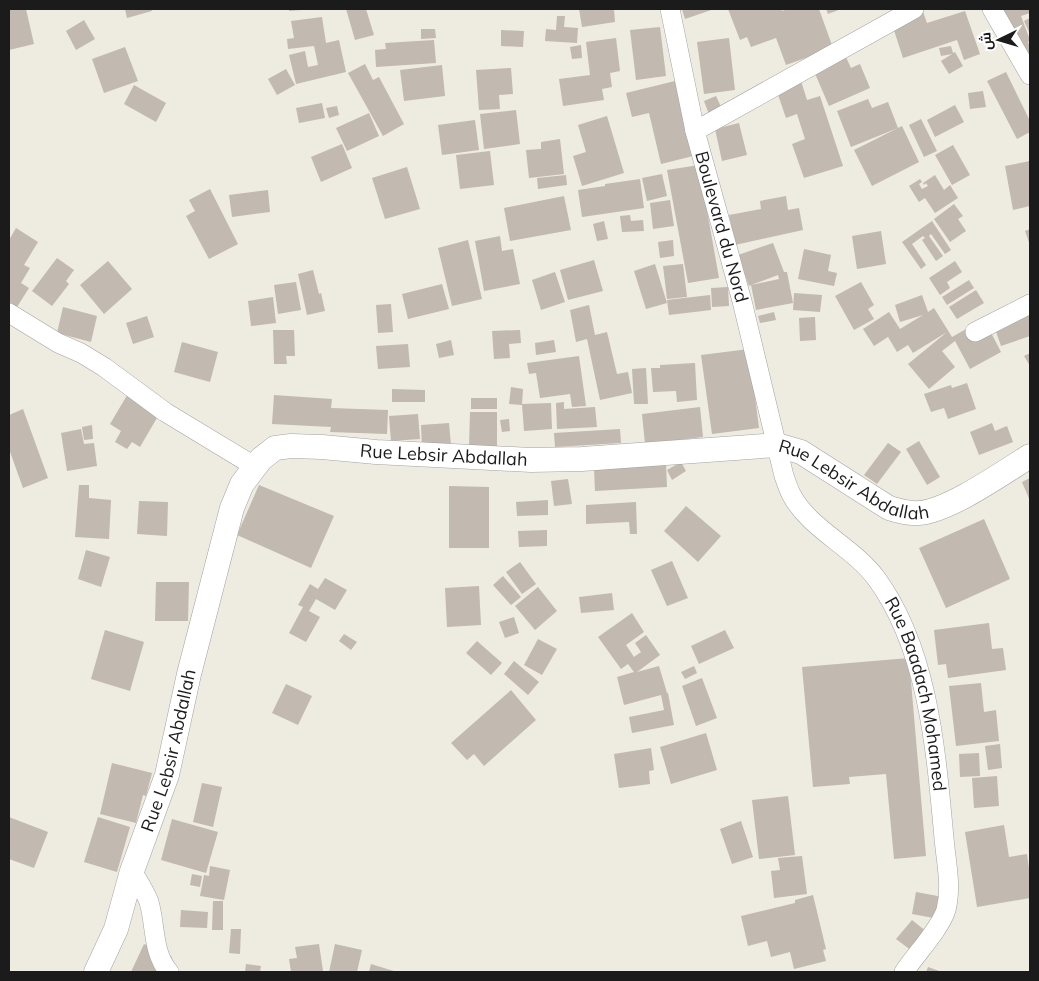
<svg xmlns="http://www.w3.org/2000/svg" width="1039" height="981" font-family="Mulish,Cairo,sans-serif">
<style>
.building{fill:#c2b9b0;fill-rule:evenodd}
.lines{fill:none;stroke-linecap:round;stroke-linejoin:round}
.minor-casing{stroke:#a2a2a2;stroke-width:20}
.tertiary-casing{stroke:#a2a2a2;stroke-width:25}
.minor{stroke:#fff;stroke-width:19}
.tertiary{stroke:#fff;stroke-width:24}
.labels{text-anchor:middle;stroke-width:5;stroke-linejoin:round;paint-order:stroke}
.street-label{font-size:18px;fill:#1b1b1b;stroke:#fff}
</style>
<rect width="100%" height="100%" fill="#eeebe0"/>
<!-- building -->
<path class="building" d="M9,9H26L34,44L9,50Z
M125,9H151L152,11L127,18Z
M289,9H302V10L289,11Z
M346,9H366L374,35L355,40Z
M579,9H614L615,22L582,27Z
M682,9H714L685,19Z
M728,9H782V11L787,9H819L833,48L786,65L776,38L751,47L747,37L740,40Z
M826,9H841L828,14Z
M922,9L927,23L965,11L980,54L964,60L957,40L903,58L889,15Z
M1003,9H1030V13L1021,16L1030,40L1028,42L1030,47V66L1027,68Z
M557,16H565L564,27L578,28L577,43L545,41L546,29L556,30Z
M322,17L326,43L339,40L346,72L296,84L289,55L305,51L308,67L318,65L314,46L288,49L287,39L294,38L291,21Z
M1030,18V34L1024,21Z
M84,20L95,39L76,50L66,31Z
M660,27L666,76L636,80L630,30Z
M421,29H435L436,38L421,39Z
M501,30L524,31L523,47L501,46Z
M616,38L620,71L610,73L612,87L602,89L604,100L563,106L559,79L590,75L586,42Z
M729,38L735,90L704,94L697,42Z
M434,40L436,63L376,67L375,50L386,49L385,43Z
M581,45L582,58L572,59L570,47Z
M951,46L953,53L955,52L963,66L949,74L941,61L952,54L941,56L939,48Z
M125,47L138,81L104,93L92,59Z
M845,55L851,68L860,64L870,88L829,106L813,69Z
M365,64L373,80L379,77L404,124L383,136L348,73Z
M442,65L445,96L404,101L400,70Z
M511,68L513,94L499,95L500,109L479,110L476,70Z
M286,69L295,85L277,95L268,79Z
M1006,72L1030,121V132L1017,139L987,81Z
M675,81L693,156L661,164L649,113L632,117L626,93Z
M801,81L807,100L820,96L843,166L804,178L792,144L805,139L797,114L786,118L776,89Z
M134,85L166,103L156,122L124,104Z
M983,91L986,107L970,109L968,93Z
M716,96L723,111L710,117L704,101Z
M868,99L872,108L888,102L898,128L851,147L837,111Z
M322,103L325,118L299,123L296,108Z
M955,105L964,122L935,137L927,120Z
M337,106L339,115L329,118L326,108Z
M516,110L520,144L484,149L480,114Z
M369,113L379,136L347,151L336,128Z
M607,116L624,173L582,186L573,156L586,152L578,125Z
M921,119L937,151L924,157L909,125Z
M475,120L479,150L442,155L438,125Z
M739,123L747,155L722,161L715,129Z
M902,126L919,162L872,186L854,150Z
M560,139L564,174L529,178L526,150L541,149V142Z
M342,144L352,168L321,182L311,157Z
M953,145L970,175L952,185L935,155Z
M490,151L494,185L460,189L456,155Z
M1030,161V206L1013,210L1005,166Z
M699,165L719,278L688,283L667,170Z
M407,167L420,209L385,219L372,178Z
M662,174L667,196L647,201L642,178Z
M566,175L567,185L538,189L537,178Z
M935,175L944,190L950,185L958,198L935,213L925,198L919,202L909,186L920,179L922,182L919,184L922,189L928,186L926,183L924,185L923,183Z
M640,179L644,208L582,217L578,190L605,186V184Z
M210,189L238,244L209,259L186,216L195,211L189,200Z
M268,190L270,212L232,217L229,195Z
M564,196L571,230L510,241L504,208Z
M786,196L788,210L799,208L803,230L735,245L729,215L761,209L760,201Z
M670,200L674,226L653,229L650,203Z
M954,204L963,216L958,219L966,231L950,242L934,219Z
M630,215L631,221L643,220L644,231L622,232L620,216Z
M604,221L608,239L597,241L593,224Z
M932,221L951,250L945,254L931,234L929,236L943,256L936,261L922,240L925,238L923,236L912,244L926,265L921,269L902,242Z
M16,228L38,242L24,265L30,268L21,283L29,288L17,307L9,302V240Z
M1030,229V245L1025,231Z
M881,231L886,264L857,269L852,236Z
M500,236L502,251L513,249L520,284L484,291L475,241Z
M468,240L482,299L452,306L438,248Z
M673,240L674,256L660,258L658,242Z
M773,243L784,272H787L793,303L756,310L751,285L749,286L738,255ZM778,275L779,279L751,285Z
M804,249L831,255L828,271L837,273L834,286L798,279Z
M57,258L74,270L66,281L69,284L52,306L32,291Z
M594,260L603,291L568,300L560,270Z
M108,261L132,289L104,314L80,285Z
M955,261L962,272L947,282L950,288L940,295L929,278Z
M655,264L667,303L646,309L634,271Z
M683,264L687,297L667,299L663,266Z
M313,270L319,294L321,293L325,311L307,315L298,274Z
M555,272L565,302L541,310L532,280Z
M969,280L974,288L947,305L942,297Z
M296,282L301,310L278,314L274,285Z
M861,282L874,305L868,309L874,319L854,330L835,296Z
M442,284L449,309L408,319L402,294Z
M728,287L729,306L712,307L711,288Z
M976,290L984,303L957,319L949,307Z
M794,293L822,295L820,312L793,310Z
M710,295L711,310L669,315L667,300Z
M922,295L928,312L934,308L952,337L984,319L1001,352L970,369L955,341L942,351L955,367L929,389L908,364L947,332L913,353L908,345L897,352L888,337L874,346L863,329L889,312L900,329L923,315L900,322L895,305Z
M273,297L276,323L251,326L248,301Z
M391,304L393,332L378,333L376,305Z
M1030,304V336L1001,346L991,317Z
M589,305L595,335L607,332L617,374L628,372L632,393L600,400L587,339L576,342L570,310Z
M63,307L97,316L91,342L57,333Z
M774,312L776,320L760,323L758,316Z
M147,316L154,337L133,344L126,323Z
M815,317L816,340L800,341L799,318Z
M273,330H294L295,356H286L287,364H274Z
M520,330L521,343L509,344L510,358L494,359L492,331Z
M451,340L454,355L439,358L436,344Z
M554,340L556,352L536,355L535,343Z
M182,342L218,352L210,382L174,372Z
M408,344L410,367L378,369L376,346Z
M749,349L759,428L712,434L701,355Z
M1030,353V366L1024,356Z
M579,356L586,406L572,407L570,394L540,398L536,373L529,374L527,363Z
M695,363L697,400L677,402L676,391L653,392L651,368H660V365Z
M646,368L648,404H634L632,369Z
M967,383L976,409L948,419L944,408L931,412L924,394L951,385L952,388Z
M511,387L523,389L522,405L509,404Z
M392,389L425,390V402H392Z
M129,392L161,411L140,447L132,442L127,449L115,442L121,431L110,424Z
M274,395L332,399L331,408L388,410L387,434L330,432L331,427L272,424Z
M471,398H497V409H471Z
M564,402V409L595,407L597,427L557,429L556,403Z
M551,403L552,429L524,431L522,404Z
M700,407L703,437L645,444L642,414Z
M23,409L48,478L23,488L9,449V415Z
M470,412H497V448L469,447Z
M418,414L420,439L391,441L389,416Z
M509,419L510,431L502,432L500,420Z
M449,423L451,445L422,447L421,425Z
M992,423L995,431L1007,426L1013,442L979,455L970,432Z
M92,425L93,439L84,440L82,427Z
M81,429L84,444L94,443L97,466L67,471L61,433Z
M620,429L621,443L555,447L554,433Z
M919,441L940,477L927,485L906,449Z
M888,443L901,452L877,484L864,475Z
M681,462L686,471L672,480L667,470Z
M666,464L667,487L595,491L594,468Z
M1030,478V501L1022,482Z
M568,479L572,504L554,506L551,481Z
M79,485H89V498L111,500L109,539L75,537Z
M259,485L334,516L311,568L237,535Z
M449,486L489,487V548H449Z
M548,500V515L517,516L516,502Z
M139,501L168,502L167,536L137,534Z
M636,502L637,534H630L629,522L586,524V505Z
M686,506L721,536L698,562L664,531Z
M984,519L1010,579L946,608L919,548Z
M547,530V546L519,547L518,531Z
M86,550L110,557L101,587L78,579Z
M672,561L688,598L667,606L651,570Z
M520,562L536,584L522,594L506,572Z
M503,576L521,597L511,605L493,585Z
M325,578L347,590L335,610L316,599L309,611L320,617L306,642L289,633L303,607L298,605L310,584L318,589Z
M156,582H189L188,621H155Z
M479,586L481,625L447,627L445,588Z
M538,587L557,611L535,630L515,606Z
M612,593L614,610L581,613L579,597Z
M632,613L644,632L626,645L634,657L641,652L635,643L646,635L660,655L637,672L659,666L667,693H668L674,725L632,733L629,717L664,710L661,695L624,705L617,677L634,672L628,664L621,669L598,637Z
M514,617L519,633L505,638L499,622Z
M989,623L992,649L1003,648L1006,670L948,678L946,664L938,665L934,630Z
M105,630L144,642L130,691L91,679Z
M725,630L734,648L699,664L691,646Z
M344,634L357,642L351,650L339,641Z
M538,639L557,649L542,675L524,665Z
M477,641L502,663L491,675L466,653Z
M909,658L926,856L894,859L886,774L849,777L850,784L813,787L802,667Z
M514,661L539,682L528,695L504,674Z
M694,666L697,673L685,679L681,672Z
M702,678L717,718L696,726L682,686Z
M981,683L984,712L996,710L999,741L956,746L949,686Z
M286,684L312,696L298,725L272,713Z
M511,690L536,720L484,766L474,754L467,760L451,743Z
M706,733L717,770L671,784L660,747Z
M1000,744L1002,768L988,770L985,746Z
M651,748L654,770L649,771L650,784L619,788L614,754Z
M979,753L980,776L960,777L959,754Z
M112,763L152,773L146,796L143,795L136,823L100,814Z
M997,776L999,806L974,808L972,778Z
M202,783L222,787L213,827L193,822Z
M788,796L795,855L759,859L752,800Z
M9,817L48,832L34,868L9,859Z
M98,817L130,827L117,872L84,862Z
M172,819L218,832L206,873L161,860Z
M741,821L753,857L732,864L720,829Z
M1004,825L1009,857L1027,854L1030,876V898L977,907L965,832Z
M802,856L807,894L774,898L771,871L780,870L778,858Z
M210,866L230,870L224,900L200,896L204,875L209,876Z
M192,874L202,876L200,887L190,885Z
M916,892L943,897L939,919L912,914Z
M813,895L826,949L823,950L826,961L794,969L790,952L771,957L767,941L748,946L741,916L795,903V900Z
M213,901H223V930H212Z
M181,910L208,912L207,928L180,927Z
M912,920L927,932L912,951L896,939Z
M231,929H241L240,954L229,953Z
M144,944L172,957L165,972H131Z
M319,944L323,971L291,972L289,959L297,958L295,947Z
M335,944L362,950L357,972H329Z
M246,964L261,966L260,972H245Z
M371,964L397,972H369Z
M928,967L942,972H926Z"/>
<g class="lines">
<defs>
<g id="minor">
<path id="s1" d="M670,9L695,131L742,301L784,476C786,481 788,488 791,494C809,529 852,546 876,578C929,650 936,753 944,838C946,862 952,886 946,910C940,929 916,954 904,972"/>
<path d="M992,9L1030,75"/>
<path d="M695,131L914,9"/>
<path d="M9,313L58,343L81,353L104,367L165,412L254,466"/>
<path d="M975,332L1030,304"/>
<path d="M132,871C138,881 145,891 149,902C156,926 152,952 169,972"/>
</g>
<g id="tertiary">
<path id="s2" d="M96,972L116,929L132,871L167,775L189,674L232,508L242,484L261,459L275,448L291,446L322,447L376,452L531,460L582,459L777,445L801,452L889,508C899,511 909,514 919,513C949,511 1004,472 1030,456"/>
</g>
</defs>
<!-- minor casing -->
<use href="#minor" class="minor-casing"/>
<!-- tertiary casing -->
<use href="#tertiary" class="tertiary-casing"/>
<!-- minor -->
<use href="#minor" class="minor"/>
<!-- tertiary -->
<use href="#tertiary" class="tertiary"/>
</g>
<g class="labels">
<!-- street labels -->
<g class="street-label">
<text dy="6" stroke="none"><textPath href="#s1" startOffset="224">Boulevard du Nord</textPath></text>
<text dy="6" stroke="none"><textPath href="#s2" startOffset="729">Rue Lebsir Abdallah</textPath></text>
<text dy="6" stroke="none"><textPath href="#s2" startOffset="1149">Rue Lebsir Abdallah</textPath></text>
<text dy="6" stroke="none"><textPath href="#s1" startOffset="745">Rue Baadach Mohamed</textPath></text>
<text dy="6" stroke="none"><textPath href="#s2" startOffset="234">Rue Lebsir Abdallah</textPath></text>
</g>
</g>
<!-- border -->
<rect width="1039" height="981" fill="none" stroke="#1b1b1b" stroke-width="20"/>
<!-- north arrow -->
<g transform="translate(999 40) rotate(265)" stroke="#ffffff" stroke-width="4" paint-order="stroke">
<path d="M0-4L9 19L0 12L-9 19Z" fill="#1b1b1b"/>
<text y="-8" font-size="14" font-weight="bold" text-anchor="middle" fill="#1b1b1b">ش</text>
</g>
</svg>
